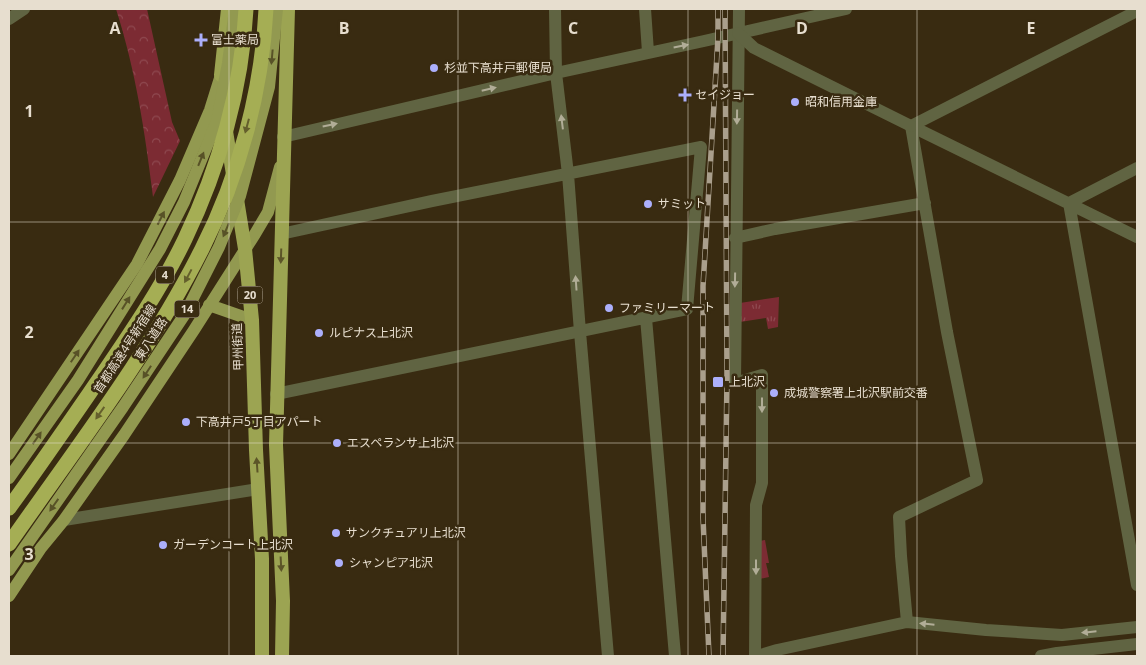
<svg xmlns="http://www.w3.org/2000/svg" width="1146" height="665" font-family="'Open Sans','Noto Sans JP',sans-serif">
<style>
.grass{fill:url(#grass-tufts)}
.forest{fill:url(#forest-crowns)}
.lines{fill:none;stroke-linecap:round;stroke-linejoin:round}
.minor{stroke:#606442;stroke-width:12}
.tertiary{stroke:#606442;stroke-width:12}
.primary{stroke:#929950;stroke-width:12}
.trunk{stroke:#9ca452;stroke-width:14}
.rail-casing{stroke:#aa9f8c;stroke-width:5.5}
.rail{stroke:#392b11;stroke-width:4;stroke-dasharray:11;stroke-linecap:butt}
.primary-bridge{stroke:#929950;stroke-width:12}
.motorway-bridge{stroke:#a5ae54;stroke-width:15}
.oneway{fill:#b1ad97}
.oneway2{fill:#585227}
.oneway3{fill:#645f2c}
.oneway4{fill:#5c5528}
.grid{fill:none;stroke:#e7decf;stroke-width:1;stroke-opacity:0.55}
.poi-dot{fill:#acaffb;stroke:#392b11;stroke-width:2}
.labels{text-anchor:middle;stroke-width:5;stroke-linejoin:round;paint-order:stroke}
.shield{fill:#392b11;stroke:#b3a896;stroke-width:1}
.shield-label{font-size:11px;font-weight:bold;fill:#e7decf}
.poi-label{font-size:12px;fill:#e7decf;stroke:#392b11;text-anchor:start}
.street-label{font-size:12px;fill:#e7decf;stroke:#392b11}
.grid-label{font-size:16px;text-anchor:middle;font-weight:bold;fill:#e7decf;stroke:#392b11;stroke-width:5;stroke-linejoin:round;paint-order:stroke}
</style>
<defs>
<pattern id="grass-tufts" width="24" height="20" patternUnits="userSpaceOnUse" patternTransform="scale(1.25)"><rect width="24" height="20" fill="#7c2b33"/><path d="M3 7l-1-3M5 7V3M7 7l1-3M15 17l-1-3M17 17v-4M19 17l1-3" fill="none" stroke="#8f4950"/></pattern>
<pattern id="forest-crowns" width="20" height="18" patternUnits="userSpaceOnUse" patternTransform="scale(1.25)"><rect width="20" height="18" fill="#7c2b33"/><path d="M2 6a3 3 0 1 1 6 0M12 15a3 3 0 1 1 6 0" fill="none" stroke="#8f4950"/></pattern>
</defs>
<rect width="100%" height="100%" fill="#392b11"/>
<!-- grass -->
<path class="grass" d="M779,297L778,327L768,329L766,318L740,322V303Z
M765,540L769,563H766L769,577L759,579V541Z"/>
<!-- forest -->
<path class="forest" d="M116,9H147L172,122L180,141L153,197C145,132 136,72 116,9Z"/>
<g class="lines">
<!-- minor -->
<path class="minor" d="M555,9L556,73L568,174L580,332L608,656
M645,9L648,52
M739,9L735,383L762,375V483L756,505L755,656
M9,19L24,9
M911,126L1137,11
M911,126L1137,237
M283,137L556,73L704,41L846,9
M1137,168L1069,203L1137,585
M735,238L775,229L925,203
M646,318L675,656
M276,394L687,309L701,147L432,201L281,234
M64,520L258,489
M907,622L901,556L899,517L977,480L947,332L911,126
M757,656L777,650L907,622L986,630L1062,635L1137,627"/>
<!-- tertiary -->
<path class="tertiary" d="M738,33L754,48L911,126
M1041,656L1057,653L1137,644"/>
<!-- primary -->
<path class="primary" d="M209,305L252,320
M9,454L137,264L180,180L210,110L220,78
M9,596L41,548L64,520L124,435L194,330L255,234L268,212L280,167"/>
<!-- trunk -->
<path class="trunk" d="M221,75L228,9
M226,131L245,249L252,320L256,450L262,559V656
M282,656L283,601L276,445L288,9"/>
<defs>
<path id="rail" d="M709,656L703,518V286L718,38V9
M723,656L727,378L725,9"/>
</defs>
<!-- rail casing -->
<use href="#rail" class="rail-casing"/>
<!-- rail -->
<use href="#rail" class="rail"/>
<!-- primary-bridge -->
<path class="primary-bridge" d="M9,478L78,380L160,249L184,202L217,121L228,63L235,9
M9,570L123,407L185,314L219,247L240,196L269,87L277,9"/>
<!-- motorway-bridge -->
<path class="motorway-bridge" d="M9,508C41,464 71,420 102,375C132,331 162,287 185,239C219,168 242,88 246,9
M9,544C76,448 149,354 202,249C239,176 262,91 266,9"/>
</g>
<!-- one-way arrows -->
<defs><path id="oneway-solid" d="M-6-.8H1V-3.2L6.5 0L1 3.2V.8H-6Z" transform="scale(1.25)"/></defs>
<g class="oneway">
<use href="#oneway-solid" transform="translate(681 46) rotate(-11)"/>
<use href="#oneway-solid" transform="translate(489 89) rotate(-13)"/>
<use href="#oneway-solid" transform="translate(737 117) rotate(91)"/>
<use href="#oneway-solid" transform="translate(562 122) rotate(-97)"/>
<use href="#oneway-solid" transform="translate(330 125) rotate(-12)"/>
<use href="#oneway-solid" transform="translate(735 280) rotate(91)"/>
<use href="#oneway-solid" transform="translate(576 283) rotate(-94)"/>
<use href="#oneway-solid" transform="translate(762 405) rotate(90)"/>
<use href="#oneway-solid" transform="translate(756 567) rotate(90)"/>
<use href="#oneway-solid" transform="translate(927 624) rotate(-174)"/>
<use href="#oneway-solid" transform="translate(1089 632) rotate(174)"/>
</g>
<g class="oneway2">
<use href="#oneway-solid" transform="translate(272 57) rotate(95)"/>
<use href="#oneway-solid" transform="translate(201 159) rotate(-68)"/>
<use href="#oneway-solid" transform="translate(161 218) rotate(-63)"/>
<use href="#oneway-solid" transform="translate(226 230) rotate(113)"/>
<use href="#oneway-solid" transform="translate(126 303) rotate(-58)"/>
<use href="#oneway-solid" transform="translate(75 356) rotate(-56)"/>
<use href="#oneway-solid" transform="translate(147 372) rotate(123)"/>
<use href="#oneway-solid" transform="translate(37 438) rotate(-55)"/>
<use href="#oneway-solid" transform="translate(54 505) rotate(125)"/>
</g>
<g class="oneway3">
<use href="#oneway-solid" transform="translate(247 126) rotate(105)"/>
<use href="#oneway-solid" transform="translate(188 276) rotate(118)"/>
<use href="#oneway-solid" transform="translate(100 413) rotate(125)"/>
</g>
<g class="oneway4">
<use href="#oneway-solid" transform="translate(281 256) rotate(92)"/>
<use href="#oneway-solid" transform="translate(257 465) rotate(-94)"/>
<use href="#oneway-solid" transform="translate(281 564) rotate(87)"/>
</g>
<!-- grid -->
<path class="grid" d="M229,9V656M458,9V656M688,9V656M917,9V656M9,222H1137M9,443H1137"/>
<!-- markers -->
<g class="poi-dot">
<path d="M198.5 32.5h5v5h5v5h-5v5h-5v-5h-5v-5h5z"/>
<circle cx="434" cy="68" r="5"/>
<path d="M682.5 87.5h5v5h5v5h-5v5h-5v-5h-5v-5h5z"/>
<circle cx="795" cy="102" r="5"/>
<circle cx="648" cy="204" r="5"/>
<circle cx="609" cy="308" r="5"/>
<circle cx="319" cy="333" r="5"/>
<rect x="712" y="376" width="12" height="12" rx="2.5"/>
<circle cx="774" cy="393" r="5"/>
<circle cx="186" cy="422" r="5"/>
<circle cx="337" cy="443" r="5"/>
<circle cx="336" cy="533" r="5"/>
<circle cx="163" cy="545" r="5"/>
<circle cx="339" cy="563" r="5"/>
</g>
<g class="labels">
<!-- shield labels -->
<g class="shield">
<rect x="156" y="266.5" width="18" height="17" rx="4"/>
<rect x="237.5" y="286.5" width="25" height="17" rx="4"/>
<rect x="174.5" y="300.5" width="25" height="17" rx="4"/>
</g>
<g class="shield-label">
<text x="165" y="279">4</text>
<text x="250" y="299">20</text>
<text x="187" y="313">14</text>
</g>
<!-- poi labels -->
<g class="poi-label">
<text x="211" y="44">富士薬局</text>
<text x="444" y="72">杉並下高井戸郵便局</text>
<text x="695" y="99">セイジョー</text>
<text x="805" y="106">昭和信用金庫</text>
<text x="658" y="208">サミット</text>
<text x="619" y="312">ファミリーマート</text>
<text x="329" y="337">ルピナス上北沢</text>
<text x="729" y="386">上北沢</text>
<text x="784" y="397">成城警察署上北沢駅前交番</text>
<text x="196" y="426">下高井戸5丁目アパート</text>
<text x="347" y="447">エスペランサ上北沢</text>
<text x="346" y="537">サンクチュアリ上北沢</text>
<text x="173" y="549">ガーデンコート上北沢</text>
<text x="349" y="567">シャンピア北沢</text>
</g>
<!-- street labels -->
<g class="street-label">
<text transform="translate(151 339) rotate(-57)" y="4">東八道路</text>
<text transform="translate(238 347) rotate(-92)" y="4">甲州街道</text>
<text transform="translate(125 349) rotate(-57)" y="4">首都高速4号新宿線</text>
</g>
</g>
<g class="grid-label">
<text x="115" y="34">A</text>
<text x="344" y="34">B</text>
<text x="573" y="34">C</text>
<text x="802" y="34">D</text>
<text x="1031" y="34">E</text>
<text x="29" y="117">1</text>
<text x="29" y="338">2</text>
<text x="29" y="560">3</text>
</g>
<!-- border -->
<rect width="1146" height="665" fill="none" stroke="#e7decf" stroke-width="20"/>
</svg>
